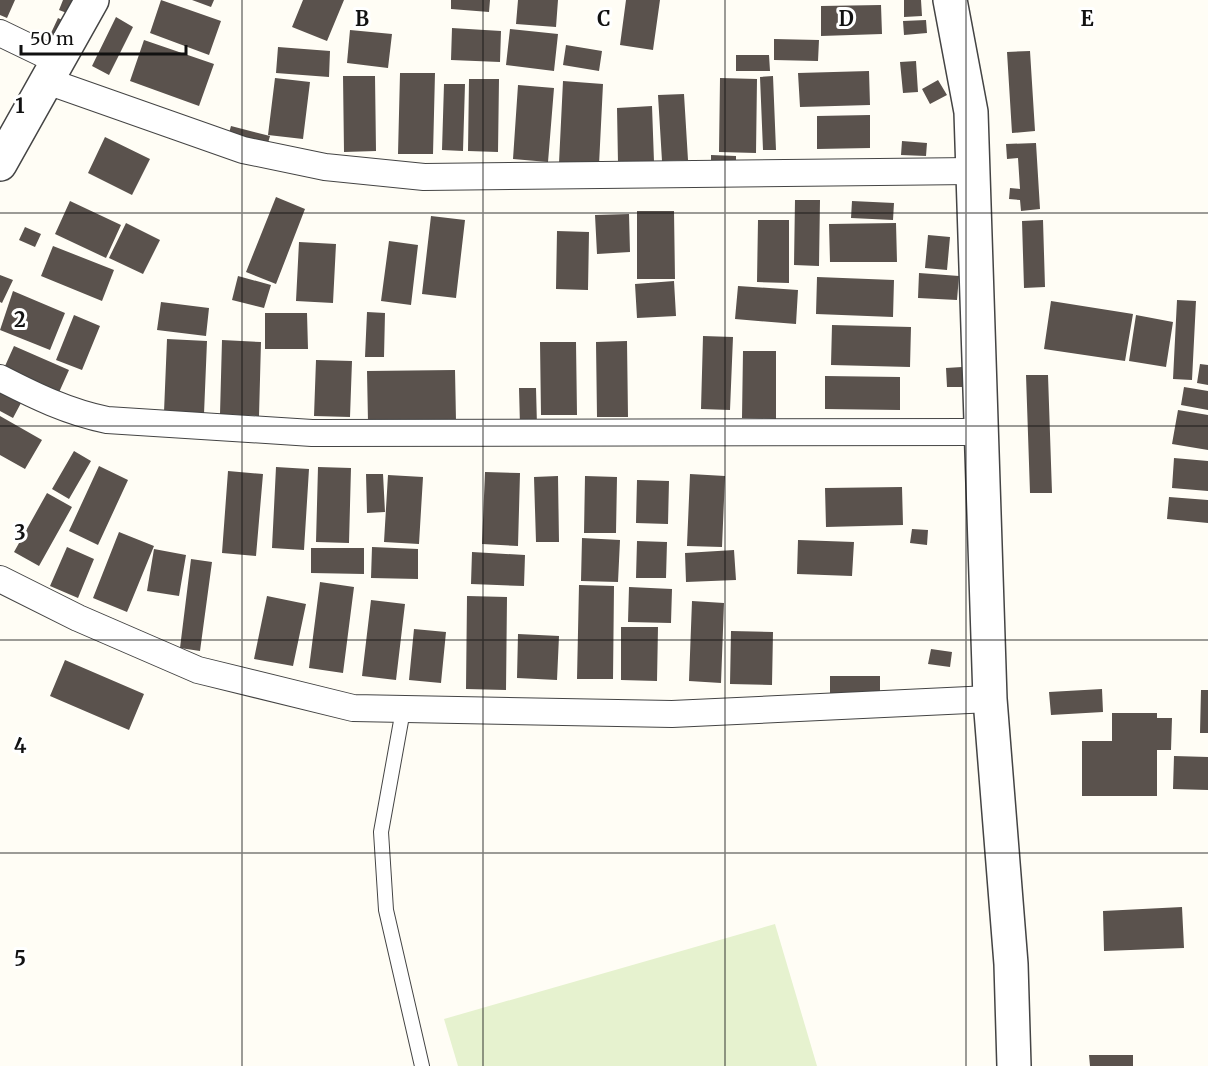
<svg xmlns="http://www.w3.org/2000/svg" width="1208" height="1066" font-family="Merriweather,serif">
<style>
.pitch{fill:#e6f2cf}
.building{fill:#5a524d}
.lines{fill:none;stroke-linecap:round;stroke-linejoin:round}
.service-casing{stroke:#444;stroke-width:16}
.minor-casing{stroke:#444;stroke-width:28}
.tertiary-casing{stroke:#444;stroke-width:36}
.service{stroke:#fff;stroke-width:14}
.minor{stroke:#fff;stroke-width:26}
.tertiary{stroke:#fff;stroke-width:33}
.grid{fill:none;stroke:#111;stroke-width:1.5;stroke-opacity:0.55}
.grid-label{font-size:20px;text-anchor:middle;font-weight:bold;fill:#111;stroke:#fff;stroke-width:6;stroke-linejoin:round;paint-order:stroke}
</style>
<rect width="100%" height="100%" fill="#fffdf5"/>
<!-- pitch -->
<path class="pitch" d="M775,924L817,1066H458L444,1019Z"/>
<!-- building -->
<path class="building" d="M0,0H15L7,18L0,15Z
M63,0H78L72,15L59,10Z
M161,0L221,21L209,55L150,33Z
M192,0H214L211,7Z
M303,0H344L327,41L292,27Z
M451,0H490L489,12L451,9Z
M518,0H558L556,27L516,24Z
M626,0H660L653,50L620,45Z
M904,0H921L922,16L904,17Z
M881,5L882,34L821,36V6Z
M116,17L133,27L109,75L92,66Z
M58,18L74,26L45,46Z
M926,20L927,33L904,35L903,21Z
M452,28L501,31L500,62L451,60Z
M510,29L558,34L554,71L506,65Z
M350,30L392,34L388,68L347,63Z
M774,39L819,40L818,61L774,60Z
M144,40L214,64L199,106L130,81Z
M566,45L602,51L599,71L563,65Z
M278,47L330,51L329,77L276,73Z
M1030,51L1035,131L1012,133L1007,52Z
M736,55H769L770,71H736Z
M916,61L918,92L903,93L900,62Z
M869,71L870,105L800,107L798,73Z
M400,73H435L433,154H398Z
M343,76H375L376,151L344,152Z
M773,76L776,150H763L760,77Z
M275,78L310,82L303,139L268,135Z
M720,78L757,79L756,153L719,152Z
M469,79H499L498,152L468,151Z
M938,80L947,95L930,104L922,89Z
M563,81L603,84L599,165L559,163Z
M444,84H465L463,151L442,150Z
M518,85L554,88L548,162L513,159Z
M684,94L688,160L662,161L658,95Z
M652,106L654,162L618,163L617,108Z
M870,115V148L817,149V116Z
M231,126L270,136L266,150L227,140Z
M105,137L150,159L132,195L88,173Z
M902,141L927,143L926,156L901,155Z
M1036,143L1040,209L1021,211L1020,200L1009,199L1010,188L1020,189L1018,158L1007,159L1006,144Z
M711,155L736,156V172H711Z
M276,197L305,209L276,284L246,272Z
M795,200H820L819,266L794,265Z
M70,201L121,225L106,258L55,234Z
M852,201L894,203L893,220L851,218Z
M637,211H674L675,279H637Z
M629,214L630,252L597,254L595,215Z
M431,216L465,220L456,298L422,294Z
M758,220H789V283L757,282Z
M1043,220L1045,287L1024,288L1022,221Z
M126,223L160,240L143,274L109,258Z
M896,223L897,262H830L829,224Z
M25,227L41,234L35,247L19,240Z
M557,231L589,232L588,290L556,289Z
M928,235L950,237L947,270L925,268Z
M389,241L418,245L411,305L381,301Z
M299,242L336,244L333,303L296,301Z
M53,246L114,270L102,301L41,276Z
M919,273L959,276L957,300L918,298Z
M0,275L13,280L2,303L0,302Z
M238,276L271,285L264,308L232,300Z
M817,277L894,280L893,317L816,314Z
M674,281L676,316L637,318L635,284Z
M738,286L798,290L796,324L735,319Z
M13,291L65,313L50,350L0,330Z
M1177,300L1196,301L1192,380L1173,379Z
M1051,301L1133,314L1125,361L1044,349Z
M161,302L209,308L206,336L157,330Z
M367,312L385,313L384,357H365Z
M265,313H307L308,349H265Z
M74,315L100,326L82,370L56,360Z
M1136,315L1173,322L1166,367L1129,361Z
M832,325L911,327L910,367L831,365Z
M703,336L733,337L730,410L701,409Z
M167,339L207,341L204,414L164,412Z
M222,340L261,342L259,416L220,414Z
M627,341L628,417H597L596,342Z
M540,342H576L577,415H541Z
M14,346L69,370L56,399L1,375Z
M743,351H776V419L742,418Z
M316,360L352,361L350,417L314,416Z
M1200,364L1208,365V385L1197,383Z
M962,367V387H947L946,368Z
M455,370L456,421L368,422L367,371Z
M1026,375H1048L1052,493H1030Z
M825,376L900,377V410L825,409Z
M1184,387L1208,391V410L1181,405Z
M519,388H536L537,426H520Z
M0,391L21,403L13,418L0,411Z
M1178,410L1208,415V450L1172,444Z
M0,416L42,440L25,469L0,455Z
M74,451L91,461L69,499L52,489Z
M1174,458L1208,461V491L1172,488Z
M99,466L128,480L98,545L69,531Z
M276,467L309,469L304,550L272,548Z
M318,467L351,468L349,543L316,542Z
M228,471L263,474L256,556L222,553Z
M485,472L520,473L518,546L482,544Z
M366,474H383L385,512L367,513Z
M690,474L725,476L722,547L687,546Z
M388,475L423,477L419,544L384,542Z
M558,476L559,542H536L534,477Z
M585,476L617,477L616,533H584Z
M637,480L669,481L668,524L636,523Z
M902,487L903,525L826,527L825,488Z
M47,493L72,507L39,566L14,552Z
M1169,497L1208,500V523L1167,519Z
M912,529L928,530L927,545L910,543Z
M119,532L154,546L127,612L93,598Z
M582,538L620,540L618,582L581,581Z
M798,540L854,542L852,576L797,574Z
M637,541L667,542L666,578H636Z
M67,547L94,559L78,598L50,586Z
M372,547L418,549V579L371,578Z
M311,548H364V574L311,573Z
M154,549L186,555L179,596L147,591Z
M734,550L736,580L686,582L685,553Z
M472,552L525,555L524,586L471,584Z
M191,559L212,562L200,651L180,648Z
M320,582L354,587L343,673L309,668Z
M579,585L614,586L613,679H577Z
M629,587L672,589L671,623L628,622Z
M267,596L306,604L293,666L254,659Z
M467,596L507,597L506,690L466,689Z
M371,600L405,604L396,680L362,676Z
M692,601L724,603L721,683L689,681Z
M621,627H658L657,681L621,680Z
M414,629L446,632L441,683L409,680Z
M731,631L773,632L772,685L730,684Z
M518,634L559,636L557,680L517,678Z
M931,649L952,652L950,667L928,664Z
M65,660L144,694L129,730L50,696Z
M830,676H880V697L830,696Z
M1102,689L1103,712L1051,715L1049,692Z
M1201,690H1208V733H1200Z
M1112,713H1157V718H1172L1171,750H1157V796H1082V741H1112Z
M1174,756L1208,757V790L1173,789Z
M1182,907L1184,948L1104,951L1103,911Z
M1089,1055H1133V1066H1090Z"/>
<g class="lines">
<defs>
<path id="service" d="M403,710L381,832L386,910L422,1066"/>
<path id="minor" d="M0,33L58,61
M47,81L243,150L325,167L424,177L972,171
M0,378C35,396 68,412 107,420L312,433L980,432
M0,579L78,618L198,670L353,708L672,714L990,699"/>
<path id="tertiary" d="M950,0L971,112L990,699L1011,964L1014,1066
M0,164L92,0"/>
</defs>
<!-- service casing -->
<use href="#service" class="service-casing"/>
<!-- minor casing -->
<use href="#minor" class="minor-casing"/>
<!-- tertiary casing -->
<use href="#tertiary" class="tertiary-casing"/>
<!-- service -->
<use href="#service" class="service"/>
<!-- minor -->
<use href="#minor" class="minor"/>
<!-- tertiary -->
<use href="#tertiary" class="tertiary"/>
</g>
<!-- grid -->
<path class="grid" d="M242,0V1066M483,0V1066M725,0V1066M966,0V1066M0,213H1208M0,426H1208M0,640H1208M0,853H1208"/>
<g class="grid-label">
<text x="362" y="26">B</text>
<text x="604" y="26">C</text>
<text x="846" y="26">D</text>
<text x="1087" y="26">E</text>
<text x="20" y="113">1</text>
<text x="20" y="327">2</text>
<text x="20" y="540">3</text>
<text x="20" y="753">4</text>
<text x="20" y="966">5</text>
</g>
<!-- scale -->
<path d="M21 45v9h165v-9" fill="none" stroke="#111111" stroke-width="3"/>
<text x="30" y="45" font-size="18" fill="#111111" stroke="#ffffff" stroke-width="4.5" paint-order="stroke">50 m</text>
</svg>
